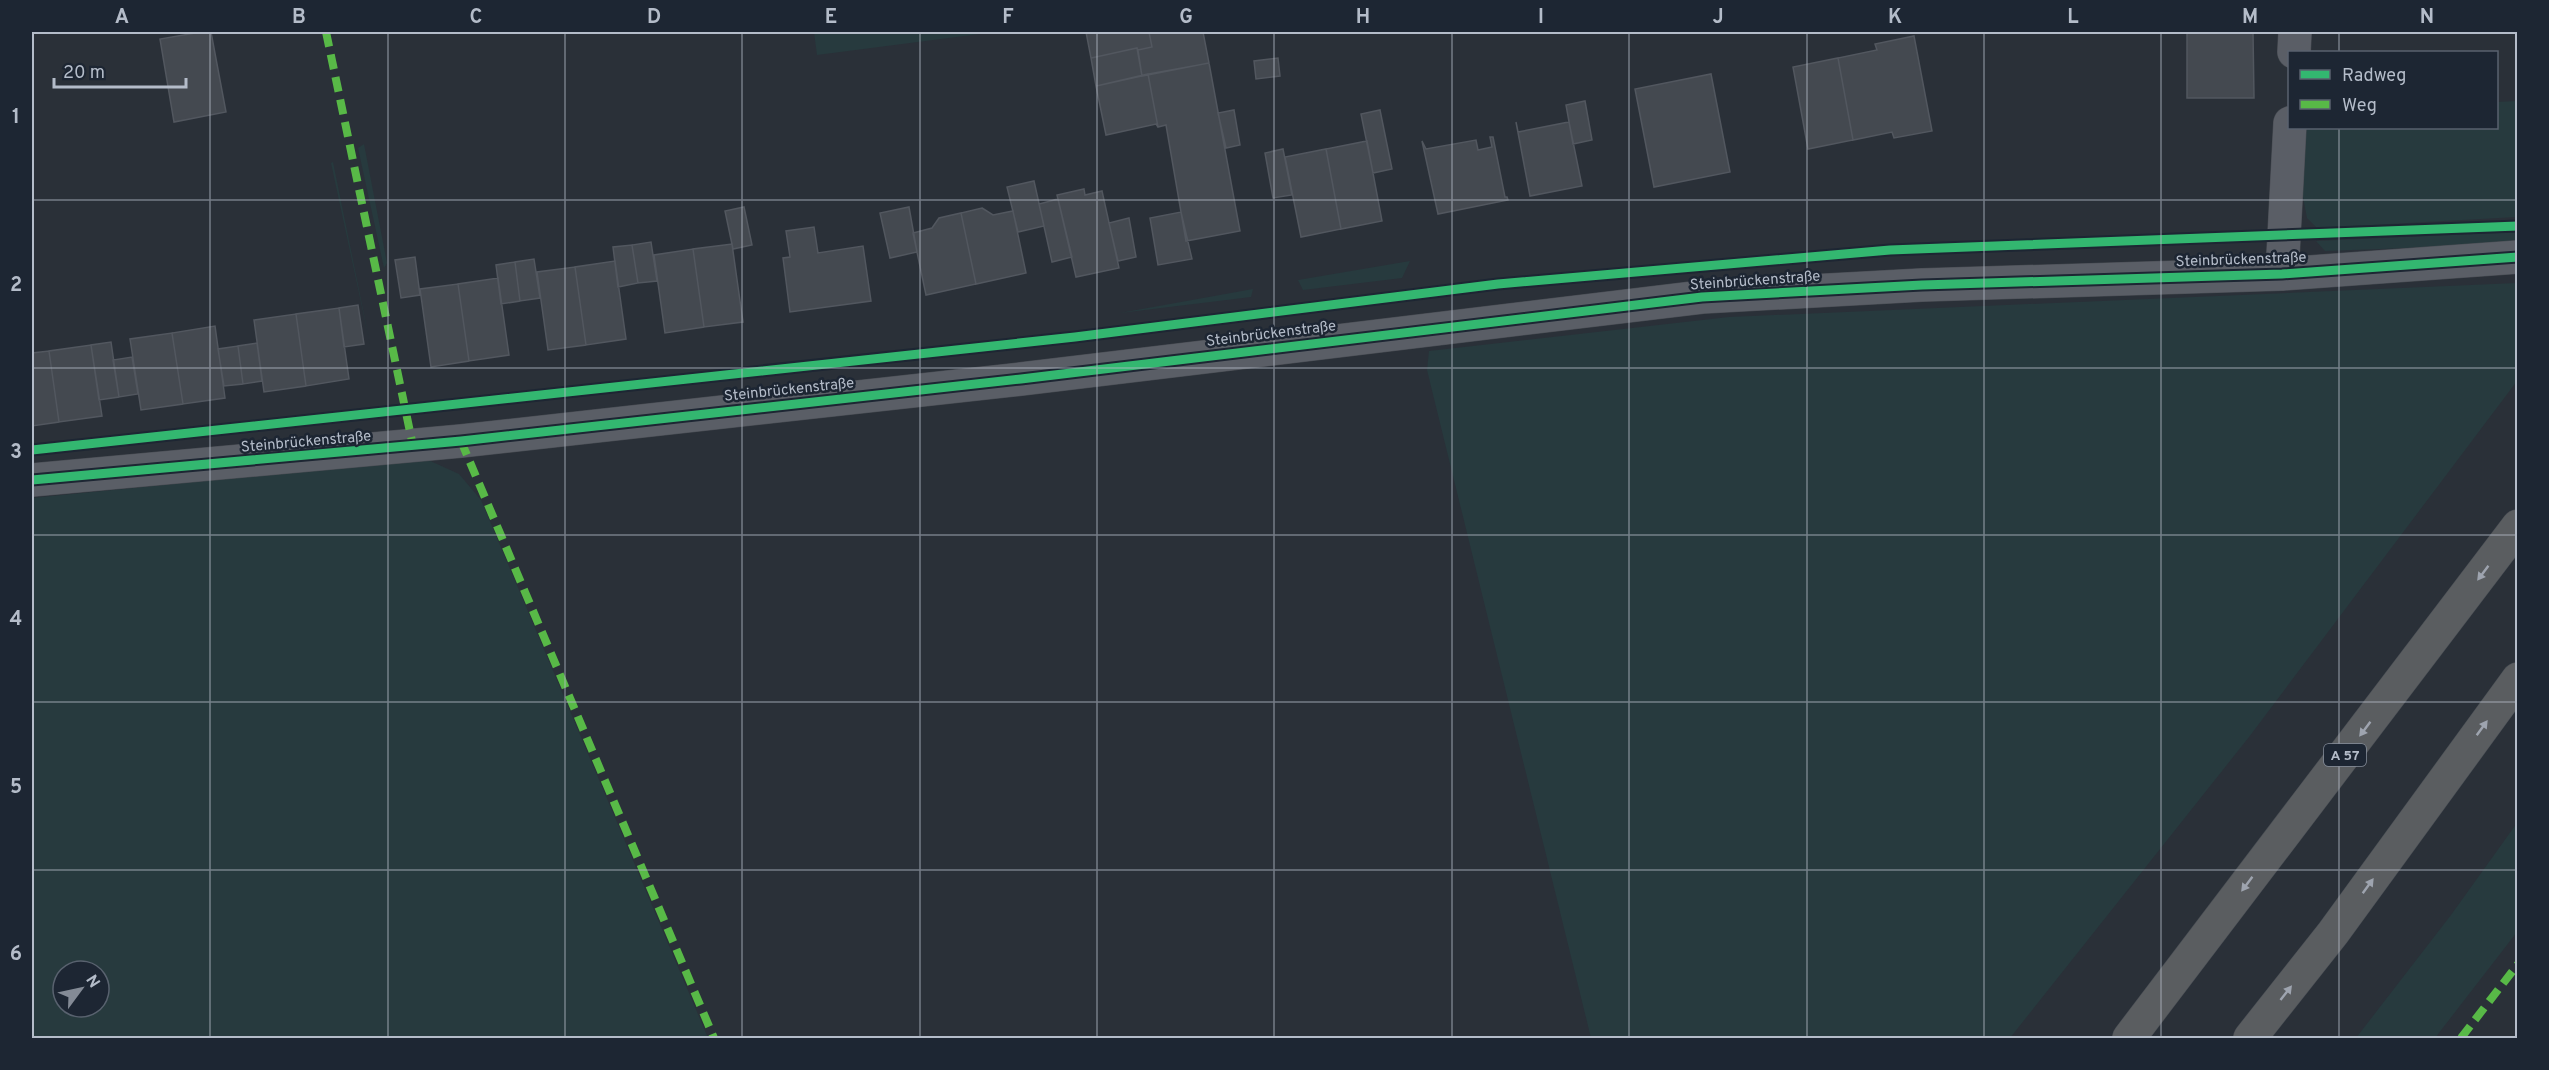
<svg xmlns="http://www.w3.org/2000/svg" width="2549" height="1070" font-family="Overpass,sans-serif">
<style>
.green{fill:#273a3e;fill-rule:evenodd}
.building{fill:#444950;stroke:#52575f;stroke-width:1.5}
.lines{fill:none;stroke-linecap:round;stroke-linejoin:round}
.minor-casing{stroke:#484c53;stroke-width:34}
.motorway-casing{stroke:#474c53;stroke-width:34}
.minor{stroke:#5a5e66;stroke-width:33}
.motorway{stroke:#5a5d60;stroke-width:33}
.quiet{stroke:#58b947;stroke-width:8;stroke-dasharray:15 8;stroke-linecap:butt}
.cycleway-casing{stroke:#1d2633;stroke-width:13}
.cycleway{stroke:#33b770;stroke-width:9}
.oneway{fill:#9ea4af}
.grid{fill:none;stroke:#b4bcc9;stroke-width:1.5;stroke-opacity:0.55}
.labels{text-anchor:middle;stroke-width:5;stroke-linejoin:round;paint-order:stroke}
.shield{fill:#1d2633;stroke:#878f9c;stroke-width:1.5}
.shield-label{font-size:14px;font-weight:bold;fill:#b4bcc9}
.street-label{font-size:15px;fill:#b4bcc9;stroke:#1d2633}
.neatline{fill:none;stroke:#b4bcc9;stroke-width:2}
.grid-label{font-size:20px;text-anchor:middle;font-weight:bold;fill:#b4bcc9}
</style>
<rect width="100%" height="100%" fill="#2a3038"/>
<!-- green -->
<path class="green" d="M814,32H995L817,55Z
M2517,101V217L2317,228L2307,218L2303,197V128H2496L2497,102Z
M364,144L387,263L384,268L358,148Z
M333,162L370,344L331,163Z
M2518,232L2517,244L2325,251L2316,241Z
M1410,261L1402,278L1303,290L1298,280Z
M2517,283V381L2249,737L2010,1038H1591L1427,370L1429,351L1729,317Z
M1253,289L1251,297L1120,313Z
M426,459L459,474L481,500L708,1038H32V498ZM63,971H99V1007H63Z
M2517,823V932L2435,1038H2356L2451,915Z"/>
<!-- building -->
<path class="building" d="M201,32H211L226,112L174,122L160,39Z
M1086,32H1149L1152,47L1138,50L1137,48L1091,58Z
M1149,32H1203L1209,63L1142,76L1138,50L1152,47Z
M2187,32H2253L2254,98H2187Z
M1914,36L1932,131L1894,138L1892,132L1853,140L1838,58L1877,50L1875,44Z
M1137,48L1142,76L1096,86L1091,58Z
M1278,58L1280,76L1256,79L1254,61Z
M1838,58L1853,140L1808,149L1793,67Z
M1209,63L1240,231L1186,241L1166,125L1158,127L1148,74Z
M1148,74L1158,127L1156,124L1106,135L1096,86Z
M1711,74L1730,172L1654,187L1635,89Z
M1585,101L1592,140L1573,144L1566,105Z
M1234,110L1240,145L1226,148L1218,113Z
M1380,110L1392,169L1373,173L1361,114Z
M1516,122L1518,132L1569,122L1582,186L1530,196Z
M1490,137H1493L1505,197H1507L1508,200L1438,214L1422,141L1426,149L1476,140L1478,150L1492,147Z
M1367,141L1382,221L1341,229L1326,149Z
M1283,149L1292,195L1273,198L1265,153Z
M1326,149L1341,229L1301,237L1285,157Z
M1034,181L1044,226L1018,232L1007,187Z
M1084,189L1085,195L1102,191L1119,268L1076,277L1057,195Z
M1058,199L1072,257L1052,262L1039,204Z
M744,207L752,245L733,249L725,211Z
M909,207L917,252L890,258L880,213Z
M982,208L993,215L1013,211L1026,273L976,284L961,213Z
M1181,212L1192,259L1158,265L1150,218Z
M961,213L976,284L926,295L913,233L932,228L939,218Z
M1129,218L1136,257L1118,261L1109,223Z
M814,227L818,253L863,246L871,301L790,312L783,258L790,257L786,231Z
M651,242L657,281L638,283L632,245Z
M732,244L743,322L704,327L693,249Z
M632,245L638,283L618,287L613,247Z
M693,249L704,327L665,333L654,255Z
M415,257L420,295L401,298L395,260Z
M534,259L540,298L520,301L515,262Z
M615,261L626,339L586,345L575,267Z
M515,262L520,301L501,304L496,265Z
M575,267L586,345L548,350L537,272Z
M498,278L509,355L469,361L458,284Z
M458,284L469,361L431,367L420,289Z
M358,305L364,344L344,347L339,308Z
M339,308L349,379L306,386L296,314Z
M296,314L306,386L264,392L254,320Z
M215,326L225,398L183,404L172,333Z
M172,333L183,404L141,410L130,339Z
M111,342L119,397L99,400L91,345Z
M257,343L262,381L243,384L238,346Z
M91,345L102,416L59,422L49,351Z
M238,346L243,384L224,386L218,349Z
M49,351L59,422L32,426V353Z
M132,357L138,394L119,397L113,360Z"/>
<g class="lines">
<defs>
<path id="minor" d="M2294,52L2295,32
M2282,274L2290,123
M32,480L461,441L1021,379L1702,297L1922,285L2282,274L2518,257"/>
<path id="motorway" d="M2129,1038L2518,526
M2250,1038L2333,933L2518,679"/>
</defs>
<!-- minor casing -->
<use href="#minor" class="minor-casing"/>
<!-- motorway casing -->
<use href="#motorway" class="motorway-casing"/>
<!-- minor -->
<use href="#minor" class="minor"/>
<!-- motorway -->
<use href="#motorway" class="motorway"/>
<!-- quiet -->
<path class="quiet" d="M326,32L413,446
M461,441L714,1038
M2461,1038L2518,964"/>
<defs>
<path id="cycleway" d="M32,450L1075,337L1498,284L1890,250L2518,226
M32,480L461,441L1021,379L1702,297L1922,285L2282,274L2518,257"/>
</defs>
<!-- cycleway casing -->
<use href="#cycleway" class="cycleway-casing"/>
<!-- cycleway -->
<use href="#cycleway" class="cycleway"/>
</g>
<!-- one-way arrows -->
<defs><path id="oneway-solid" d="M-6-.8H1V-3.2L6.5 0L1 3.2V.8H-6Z" transform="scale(1.5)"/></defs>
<g class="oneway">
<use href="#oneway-solid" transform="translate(2483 573) rotate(127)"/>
<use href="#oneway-solid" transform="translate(2482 728) rotate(-54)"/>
<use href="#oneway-solid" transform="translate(2365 729) rotate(127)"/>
<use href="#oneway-solid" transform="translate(2247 884) rotate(127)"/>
<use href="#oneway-solid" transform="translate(2368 886) rotate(-54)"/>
<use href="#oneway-solid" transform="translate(2286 993) rotate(-52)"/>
</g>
<!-- grid -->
<path class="grid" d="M210,32V1038M388,32V1038M565,32V1038M742,32V1038M920,32V1038M1097,32V1038M1274,32V1038M1452,32V1038M1629,32V1038M1807,32V1038M1984,32V1038M2161,32V1038M2339,32V52M2339,128V1038M32,200H2518M32,368H2518M32,535H2518M32,702H2518M32,870H2518"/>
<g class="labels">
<!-- shield labels -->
<rect class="shield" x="2324" y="744" width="42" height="22" rx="4.5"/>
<g class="shield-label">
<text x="2345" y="760">A 57</text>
</g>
<!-- street labels -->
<g class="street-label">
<text transform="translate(2241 259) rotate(-2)" y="5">Steinbrückenstraße</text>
<text transform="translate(1755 280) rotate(-4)" y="5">Steinbrückenstraße</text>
<text transform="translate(1271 333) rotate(-7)" y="5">Steinbrückenstraße</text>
<text transform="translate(789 389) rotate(-6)" y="5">Steinbrückenstraße</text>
<text transform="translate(306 441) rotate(-5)" y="5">Steinbrückenstraße</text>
</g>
</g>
<!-- border -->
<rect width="2549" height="1070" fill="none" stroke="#1d2633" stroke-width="66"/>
<!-- legend -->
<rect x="2288" y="51" width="210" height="78" fill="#1d2633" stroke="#59626f" stroke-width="1.5"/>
<rect x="2300" y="70" width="30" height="9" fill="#33b770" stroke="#59626f" stroke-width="1.5"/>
<text x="2342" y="81" font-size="18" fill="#b4bcc9">Radweg</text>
<rect x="2300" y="100" width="30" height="9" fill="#58b947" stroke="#59626f" stroke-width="1.5"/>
<text x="2342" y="111" font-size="18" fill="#b4bcc9">Weg</text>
<!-- north arrow -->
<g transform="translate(81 989) rotate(57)"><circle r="28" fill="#1d2633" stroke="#59626f" stroke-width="1.5"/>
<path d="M0-4.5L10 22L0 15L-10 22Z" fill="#848b96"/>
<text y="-9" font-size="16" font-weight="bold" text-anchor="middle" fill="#b4bcc9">N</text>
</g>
<!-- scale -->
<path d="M54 78v9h132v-9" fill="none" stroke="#b4bcc9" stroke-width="3"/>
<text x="63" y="78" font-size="18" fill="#b4bcc9" stroke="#1d2633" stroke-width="4.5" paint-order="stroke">20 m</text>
<rect x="33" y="33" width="2483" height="1004" class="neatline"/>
<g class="grid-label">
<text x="122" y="23">A</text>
<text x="299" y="23">B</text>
<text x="476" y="23">C</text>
<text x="654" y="23">D</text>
<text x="831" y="23">E</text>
<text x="1008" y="23">F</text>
<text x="1186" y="23">G</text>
<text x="1363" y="23">H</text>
<text x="1541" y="23">I</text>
<text x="1718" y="23">J</text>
<text x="1895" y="23">K</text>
<text x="2073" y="23">L</text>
<text x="2250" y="23">M</text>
<text x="2427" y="23">N</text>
<text x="16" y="123">1</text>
<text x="16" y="291">2</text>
<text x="16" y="458">3</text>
<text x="16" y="625">4</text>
<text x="16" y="793">5</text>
<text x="16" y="960">6</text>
</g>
</svg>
